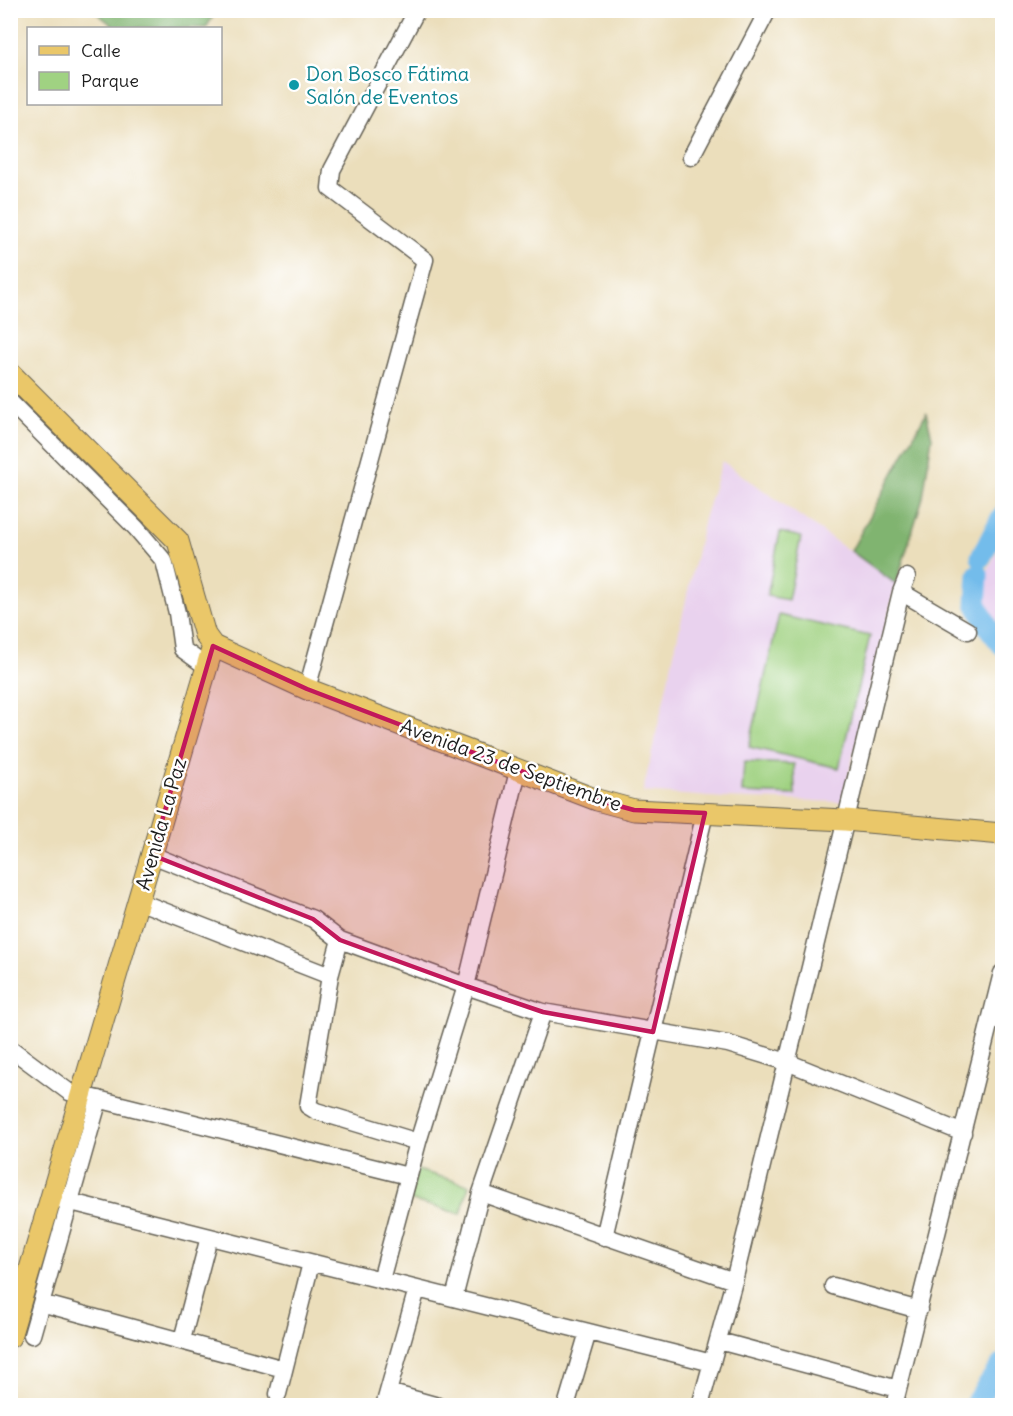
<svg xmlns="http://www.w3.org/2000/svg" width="1013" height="1416" font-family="Delius,sans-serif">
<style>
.built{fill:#e9d2ee}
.green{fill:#a0d282;stroke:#5e774f;stroke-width:1.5}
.forest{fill:#80b470;stroke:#4e6846;stroke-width:1.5}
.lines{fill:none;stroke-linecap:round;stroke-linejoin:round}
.river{stroke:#73bceb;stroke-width:21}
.minor-casing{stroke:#646054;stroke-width:19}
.major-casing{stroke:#646054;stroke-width:23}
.minor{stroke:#fff;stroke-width:16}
.major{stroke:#eac769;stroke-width:21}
.marked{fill:#c2185b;fill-opacity:0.2;stroke:#c2185b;stroke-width:4.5;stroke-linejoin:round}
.culture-dot{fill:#0f9aa8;stroke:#fff;stroke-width:2}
.labels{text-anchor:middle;stroke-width:5;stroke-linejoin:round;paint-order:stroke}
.culture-label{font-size:20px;fill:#0d838f;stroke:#fff;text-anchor:start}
.street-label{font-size:20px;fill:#1c1c1c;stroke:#fff}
</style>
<rect width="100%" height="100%" fill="#fff"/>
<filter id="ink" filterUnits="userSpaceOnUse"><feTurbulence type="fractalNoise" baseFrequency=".0167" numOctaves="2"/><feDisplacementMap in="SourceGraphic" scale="12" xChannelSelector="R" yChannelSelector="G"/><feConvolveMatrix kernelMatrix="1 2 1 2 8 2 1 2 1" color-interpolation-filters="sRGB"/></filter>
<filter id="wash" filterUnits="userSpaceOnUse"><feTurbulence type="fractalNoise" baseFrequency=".008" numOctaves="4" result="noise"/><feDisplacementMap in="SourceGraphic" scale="24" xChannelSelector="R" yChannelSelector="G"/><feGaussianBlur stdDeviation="1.35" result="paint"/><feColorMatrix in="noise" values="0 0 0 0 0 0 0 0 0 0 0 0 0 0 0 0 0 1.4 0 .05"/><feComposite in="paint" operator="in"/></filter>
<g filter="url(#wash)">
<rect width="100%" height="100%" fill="#ebdebb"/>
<!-- built -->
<path class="built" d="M722,461L896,584L842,802L725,798L643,792L704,519Z
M1002,541V630L987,602L983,580Z"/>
<!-- green -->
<path class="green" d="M780,532L801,537L788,600L767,596Z
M779,615L870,636L839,768L749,747Z
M744,762L794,764L795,795L742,793Z
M417,1170L469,1185L461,1214L409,1200Z"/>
<!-- forest -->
<path class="forest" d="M211,10L215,13L206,28H116L94,11Z
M926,413L932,437L923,497L896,584L851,551Z"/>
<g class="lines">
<!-- river -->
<path class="river" d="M981,557L1002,516
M978,574L976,603L988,627L1002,645
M973,1406L1002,1364"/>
</g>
</g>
<g filter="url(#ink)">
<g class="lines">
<defs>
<path id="minor" d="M691,157L768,10
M10,402L136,528L164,561L177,613L182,649L207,667
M901,592L968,631
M307,689L425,260L330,188L332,170L417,10
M152,855L313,919L340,940L466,986L543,1012L728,1044L787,1062L963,1133
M138,901L330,976
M340,940L330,976L308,1106L316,1111L418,1142
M10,1048L69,1092L408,1176
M481,1193L734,1281
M51,1197L712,1363
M604,1237L705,813
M381,1280L418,1142L466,986L518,771
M833,1286L919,1310
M454,1298L481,1193L543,1012
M41,1303L284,1369
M32,1335L99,1099
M182,1340L209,1237
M719,1341L898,1389
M388,1392L438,1406
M278,1394L311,1263
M384,1406L417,1289
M566,1406L588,1332
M700,1406L734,1281L901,592L907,577
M894,1406L1002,973"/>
<path id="major" d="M10,373L178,541L205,635L213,646L307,689L597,800L634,810L845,820L1002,834
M10,1337L213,646"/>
</defs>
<!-- minor casing -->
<use href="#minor" class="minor-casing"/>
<!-- major casing -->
<use href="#major" class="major-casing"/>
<!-- minor -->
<use href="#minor" class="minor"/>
<!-- major -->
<use href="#major" class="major"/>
</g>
</g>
<!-- marked area -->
<path class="marked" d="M213,646L307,689L597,800L634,810L705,813L653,1032L543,1012L466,986L340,940L313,919L152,855Z"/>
<!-- markers -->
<circle class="culture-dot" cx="294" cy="85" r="6"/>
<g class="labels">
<!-- culture labels -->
<g class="culture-label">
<text x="306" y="81">Don Bosco Fátima<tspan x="306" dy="23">Salón de Eventos</tspan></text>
</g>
<!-- street labels -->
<g class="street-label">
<text transform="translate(511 765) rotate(20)" y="7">Avenida 23 de Septiembre</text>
<text transform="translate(161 824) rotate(-74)" y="7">Avenida La Paz</text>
</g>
</g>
<!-- margin -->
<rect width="1013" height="1416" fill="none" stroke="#fff" stroke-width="36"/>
<!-- legend -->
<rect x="27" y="27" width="195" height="78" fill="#ffffff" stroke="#a4a4a4" stroke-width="1.5"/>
<rect x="39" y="46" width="30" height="9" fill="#eac769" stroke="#a4a4a4" stroke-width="1.5"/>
<text x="81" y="57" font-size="18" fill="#1c1c1c">Calle</text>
<rect x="39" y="72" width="30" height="18" fill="#a0d282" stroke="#a4a4a4" stroke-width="1.5"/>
<text x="81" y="87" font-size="18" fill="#1c1c1c">Parque</text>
</svg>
